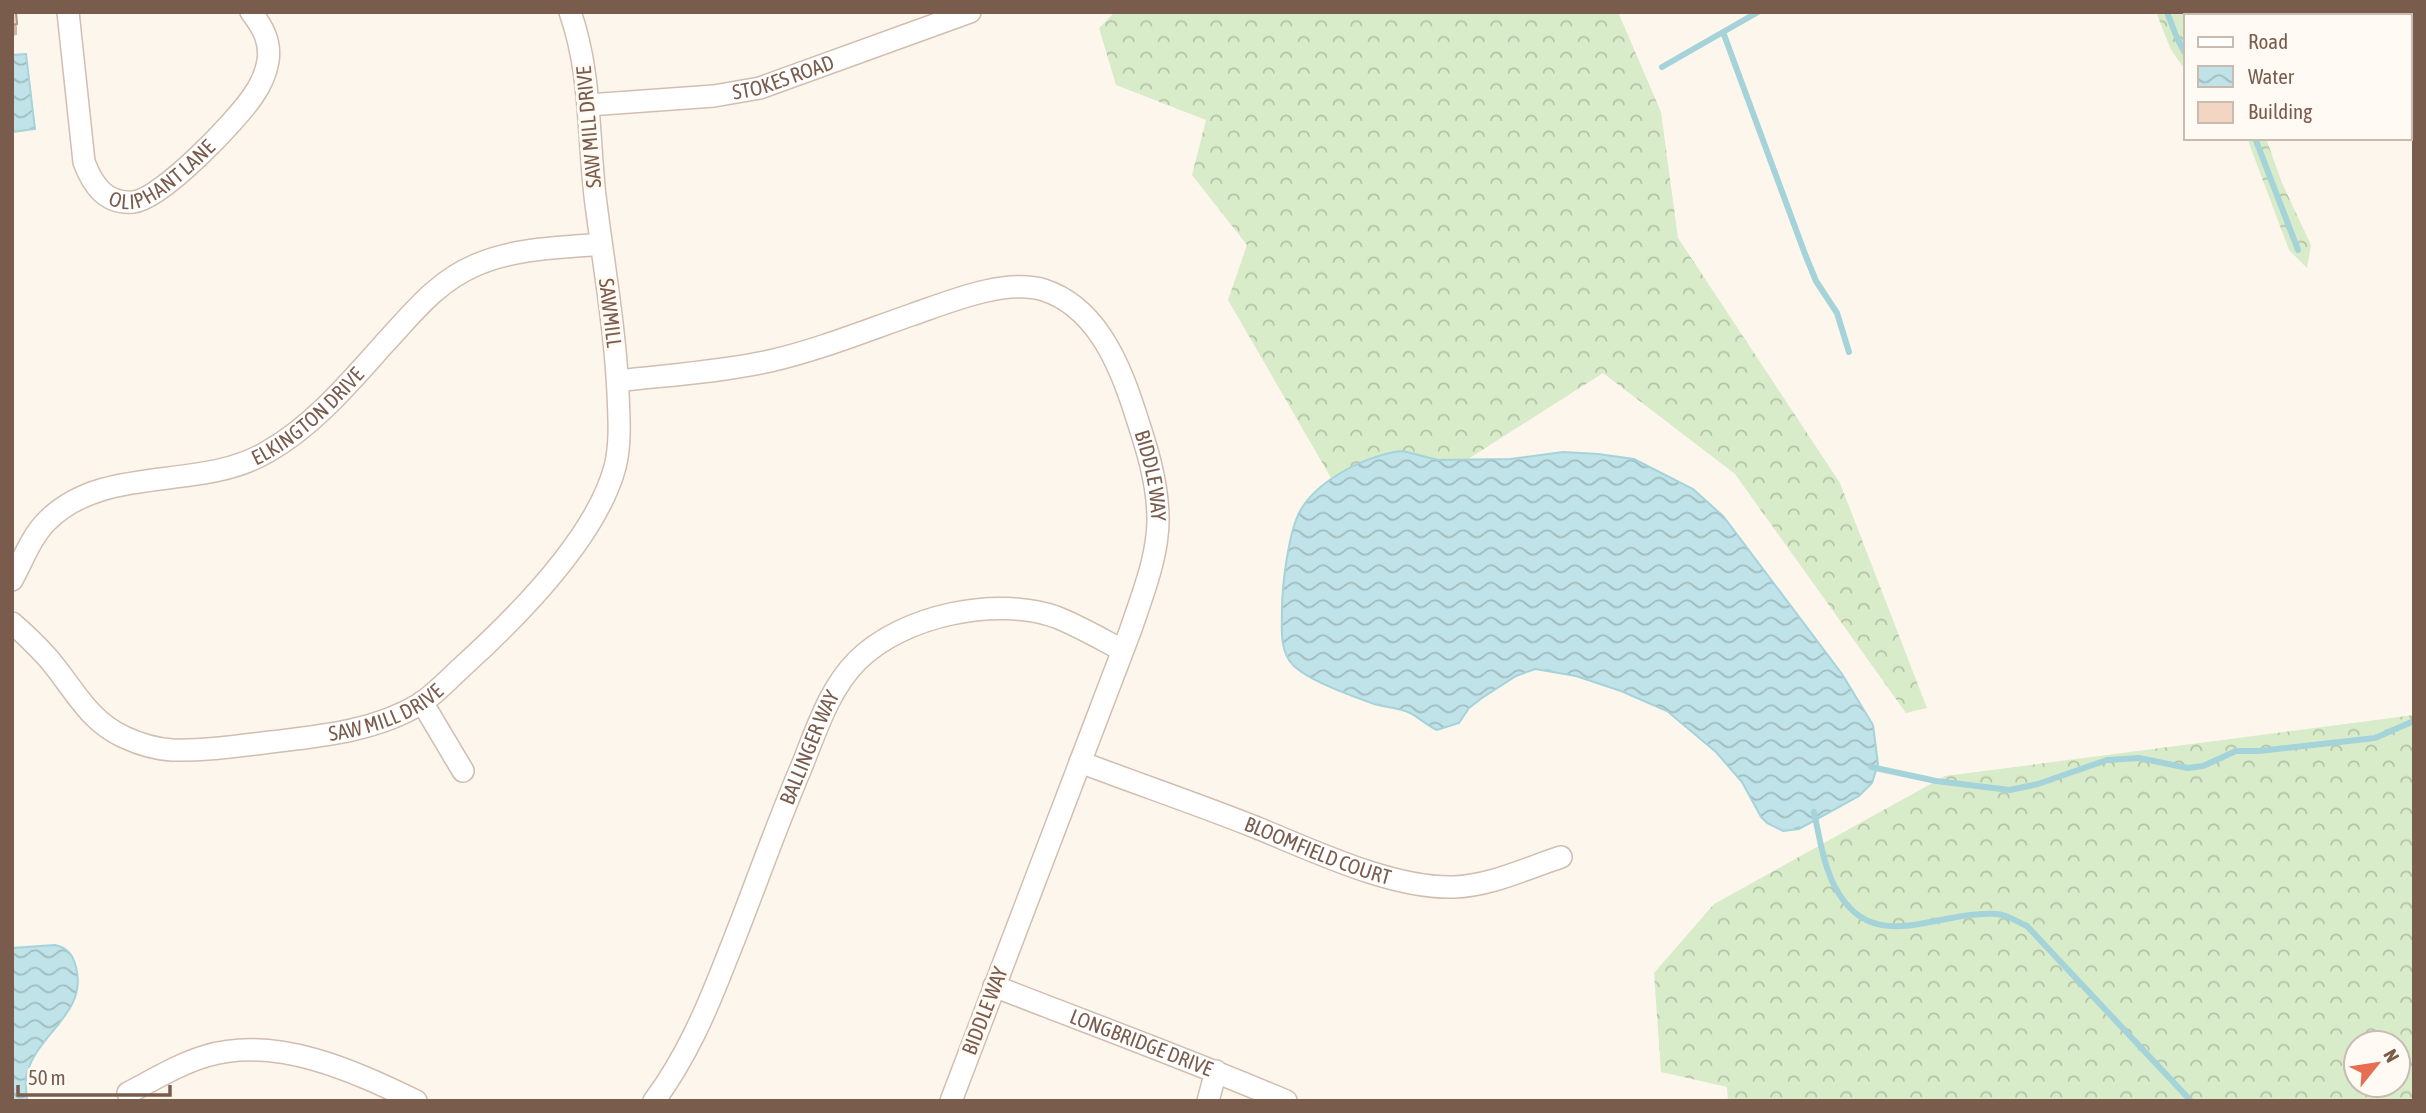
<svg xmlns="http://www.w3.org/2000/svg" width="2426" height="1113" font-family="'Asap Condensed',sans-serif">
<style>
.forest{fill:url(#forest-crowns);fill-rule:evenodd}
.water{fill:url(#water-waves);stroke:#a5d3da;stroke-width:2}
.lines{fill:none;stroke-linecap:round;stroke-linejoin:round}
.stream{stroke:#a5d3da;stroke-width:6}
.minor-casing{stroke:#d1beb0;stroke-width:24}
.minor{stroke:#fff;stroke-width:21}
.wall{fill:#d1b7a8}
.building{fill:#f3d5c3;stroke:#aa9588;stroke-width:2}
.labels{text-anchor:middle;stroke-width:6;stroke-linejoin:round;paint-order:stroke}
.street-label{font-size:21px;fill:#7a5c4d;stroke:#fffaf3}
</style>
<defs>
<pattern id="forest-crowns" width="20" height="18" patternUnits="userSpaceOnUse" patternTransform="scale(1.75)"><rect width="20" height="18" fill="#d8ecc9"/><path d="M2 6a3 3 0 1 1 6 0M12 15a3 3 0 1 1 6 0" fill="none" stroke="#b4c2a5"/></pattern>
<pattern id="water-waves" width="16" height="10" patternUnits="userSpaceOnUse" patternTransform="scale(1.75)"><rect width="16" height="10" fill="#bfe3e8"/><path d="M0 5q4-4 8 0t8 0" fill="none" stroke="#a0bbbe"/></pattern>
</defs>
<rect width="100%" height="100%" fill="#fdf6ec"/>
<!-- forest -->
<path class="forest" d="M1115,12H1618L1661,112L1678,238L1840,483L1927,708L1906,713L1735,474L1603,373L1465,461L1331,478L1228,300L1247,245L1192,175L1206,120L1116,85L1099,28Z
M2156,12H2184L2186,18V71L2171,50Z
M2247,138H2266L2282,183L2311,245L2307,268L2289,250Z
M2414,715V1101H1728L1727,1087L1661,1072L1654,973L1714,904L1945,776ZM2356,1043H2398V1085H2356Z"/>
<!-- water -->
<path class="water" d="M26,54L35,129L12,132V55Z
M1403,451L1438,460L1510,459L1563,452L1598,454L1634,459L1693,489L1723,516L1842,674L1873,725L1878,764L1872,783L1859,796L1799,829L1783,831L1767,823L1761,817L1742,782L1716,752L1667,711L1621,691L1576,676L1535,669L1516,676L1482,698L1469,708L1459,723L1437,730C1426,725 1420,718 1410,713C1400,708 1385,707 1374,704C1352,696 1309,681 1293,665C1279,651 1282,627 1282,609C1282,586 1288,541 1296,520C1309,483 1367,454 1403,451Z
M55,945C68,948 73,955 76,967C88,1013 38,1033 27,1073C24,1082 27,1092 27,1101H12V948Z"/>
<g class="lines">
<!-- stream -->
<path class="stream" d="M2167,12L2177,38L2186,55
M1723,32L1805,254L1816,281L1837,313L1849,352
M1662,67L1758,12
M2255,138L2298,250
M1871,767L1936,781L2010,790L2038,784L2107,760L2139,758L2188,768L2203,766L2236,751H2259L2375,738L2414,721
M1814,812C1819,835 1823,863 1834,885C1871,959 1935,910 1997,914C2007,915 2018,922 2027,926L2191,1101"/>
<defs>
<g id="minor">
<path id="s1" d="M68,12L84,162C93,186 106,204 133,202C161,200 237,120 253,96C260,86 266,73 268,61C271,42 263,27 251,12"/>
<path id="s2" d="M588,105L714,96L760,88L970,12"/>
<path id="s3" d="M618,381C668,375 720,372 770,361C818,350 865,331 911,315C949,302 1005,278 1044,290C1093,306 1117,358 1132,403C1144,440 1157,476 1158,516C1159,554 1143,593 1131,629L951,1101"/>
<path id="s4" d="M12,580C23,560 31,537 47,521C105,463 200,492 267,452C313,426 349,383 384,344C413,313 436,282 476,265C514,248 560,248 601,244"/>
<path id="s5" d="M12,623C25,634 37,646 48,658C73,687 87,720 124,737C139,744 156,749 172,750C205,751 238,746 271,742C322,736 375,731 420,704C435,694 449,679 462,667C516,618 596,538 615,467C621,443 619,417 618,393C615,327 603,261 595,196C588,134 591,71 570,12"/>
<path d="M422,702L463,771"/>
<path id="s6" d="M1080,762C1138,784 1197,804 1255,827C1312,850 1392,889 1454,887C1490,886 1527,868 1561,857"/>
<path id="s7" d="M994,986C1091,1024 1190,1060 1286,1101"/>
<path d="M128,1093C153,1080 179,1064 206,1056C276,1035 354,1071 416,1101"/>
<path id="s8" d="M654,1101C686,1058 707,1009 726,960C752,896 774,831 801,768C816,731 829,689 857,661C903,615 996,596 1056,617C1079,626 1101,639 1122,650"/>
<path d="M1208,1101L1216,1071"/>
</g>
</defs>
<!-- minor casing -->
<use href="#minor" class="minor-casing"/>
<!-- minor -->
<use href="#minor" class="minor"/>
</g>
<!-- wall -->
<path class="wall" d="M12,12L17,24V35L12,36Z"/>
<!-- building -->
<path class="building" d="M12,12H16L17,24L12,25Z"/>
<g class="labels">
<!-- street labels -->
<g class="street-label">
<text dy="7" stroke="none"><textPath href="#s2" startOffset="198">STOKES ROAD</textPath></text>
<text transform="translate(589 127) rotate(-95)" y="7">SAW MILL DRIVE</text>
<text dy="7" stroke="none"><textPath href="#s1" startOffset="257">OLIPHANT LANE</textPath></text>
<text transform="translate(610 313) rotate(83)" y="7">SAWMILL</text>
<text dy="7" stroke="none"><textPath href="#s4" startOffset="357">ELKINGTON DRIVE</textPath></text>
<text dy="7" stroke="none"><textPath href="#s3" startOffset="663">BIDDLE WAY</textPath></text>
<text dy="7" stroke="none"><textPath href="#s5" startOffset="430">SAW MILL DRIVE</textPath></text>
<text dy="7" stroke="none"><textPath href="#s8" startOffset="387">BALLINGER WAY</textPath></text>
<text dy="7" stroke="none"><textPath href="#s6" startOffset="254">BLOOMFIELD COURT</textPath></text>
<text transform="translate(985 1011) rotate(-69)" y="7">BIDDLE WAY</text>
<text dy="7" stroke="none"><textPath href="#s7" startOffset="158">LONGBRIDGE DRIVE</textPath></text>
</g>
</g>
<!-- border -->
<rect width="2426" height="1113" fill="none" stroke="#7a5c4d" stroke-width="28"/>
<!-- legend -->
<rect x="2184" y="14" width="228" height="126" fill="#fffaf3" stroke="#cabbb1" stroke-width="2"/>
<rect x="2198" y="37" width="35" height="10" fill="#ffffff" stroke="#cabbb1" stroke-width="2"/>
<text x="2248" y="49" font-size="21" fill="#7a5c4d">Road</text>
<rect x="2198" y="66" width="35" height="21" fill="url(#water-waves)" stroke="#cabbb1" stroke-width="2"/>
<text x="2248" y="84" font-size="21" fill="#7a5c4d">Water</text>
<rect x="2198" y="102" width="35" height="21" fill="#f3d5c3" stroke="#cabbb1" stroke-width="2"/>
<text x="2248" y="119" font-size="21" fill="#7a5c4d">Building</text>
<!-- north arrow -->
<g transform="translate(2377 1064) rotate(60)"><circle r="33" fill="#fffaf3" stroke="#cabbb1" stroke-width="2"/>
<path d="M0-5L12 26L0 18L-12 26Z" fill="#e76f51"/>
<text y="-10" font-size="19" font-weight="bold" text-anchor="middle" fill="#7a5c4d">N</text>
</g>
<!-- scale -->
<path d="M18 1085v10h152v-10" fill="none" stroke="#7a5c4d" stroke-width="3.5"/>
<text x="28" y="1085" font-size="21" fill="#7a5c4d" stroke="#fffaf3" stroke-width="5" paint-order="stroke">50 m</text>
</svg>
